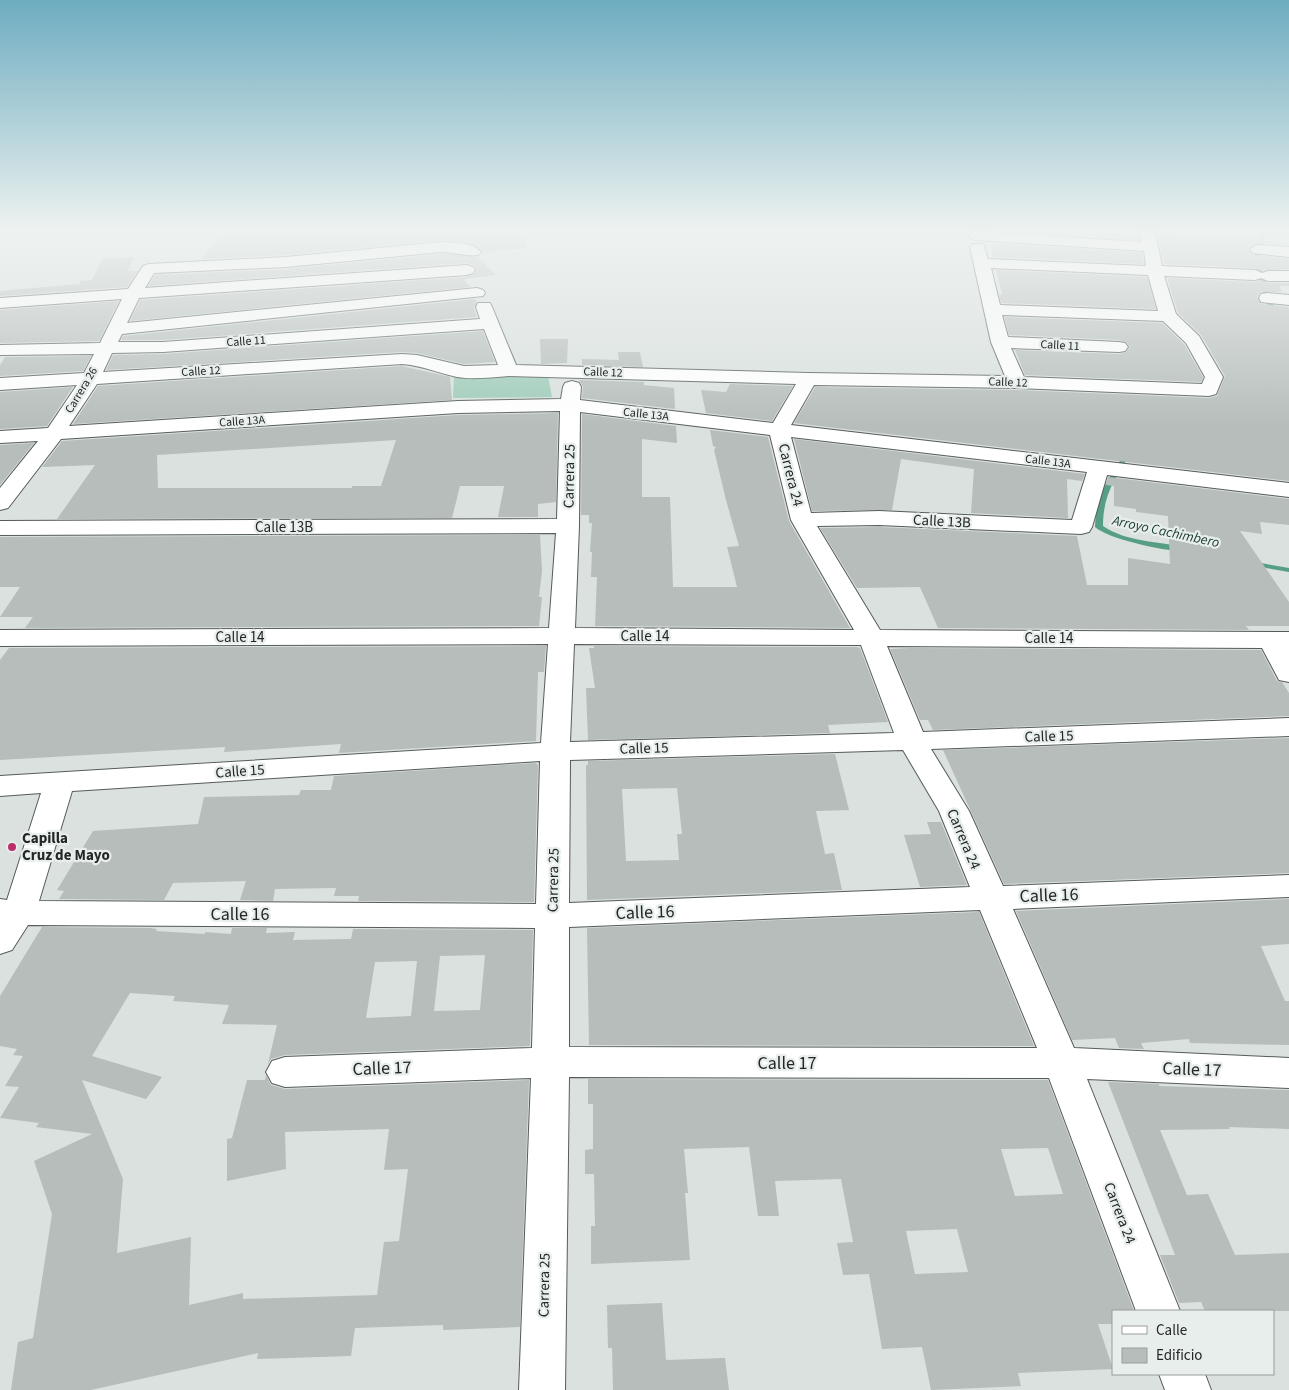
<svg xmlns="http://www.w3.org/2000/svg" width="1289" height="1390" font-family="'Source Sans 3',sans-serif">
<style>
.green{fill:#9dcbb8}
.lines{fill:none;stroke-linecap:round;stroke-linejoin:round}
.stream{fill:#569f84;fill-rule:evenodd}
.building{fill:#b6bdba;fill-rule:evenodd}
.minor-casing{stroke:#555c59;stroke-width:2}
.minor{fill:#fff;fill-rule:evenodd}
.poi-dot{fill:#bb3068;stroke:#e7eeeb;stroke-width:2}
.labels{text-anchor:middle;stroke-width:4.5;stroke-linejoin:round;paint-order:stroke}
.far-street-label{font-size:12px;fill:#252726;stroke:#e7eeeb}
.far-water-label{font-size:14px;font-style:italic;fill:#1b3d30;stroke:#e7eeeb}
.street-label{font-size:15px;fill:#252726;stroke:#e7eeeb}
.poi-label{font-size:15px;font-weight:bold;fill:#252726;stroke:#e7eeeb;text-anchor:start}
.near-street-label{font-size:18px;fill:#252726;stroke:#e7eeeb}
</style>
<rect width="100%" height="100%" fill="#dae1de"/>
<!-- green -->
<path class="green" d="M454,374L548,376L552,397L453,398Z"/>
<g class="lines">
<!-- stream -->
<path class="stream" d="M1261,232H1265L1259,258L1270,298L1278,314L1275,316C1266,309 1256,272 1255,260C1254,251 1259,240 1261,232Z
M1129,450L1132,452C1115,477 1103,495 1103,526C1126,542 1157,541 1184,547V551C1167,552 1108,539 1095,527C1096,495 1109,476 1127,451Z
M1249,561L1289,568V572L1249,565L1248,563Z"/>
</g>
<!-- building -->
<path class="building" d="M225,232H526L527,248L483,252L478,247L469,243L441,240L286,255L201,259Z
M1017,232H1139L1140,240Z
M1157,232H1178L1179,234L1192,237L1252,239L1289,244L1258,243L1252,246L1248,250L1253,255L1289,259V269L1262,271L1255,268L1164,264Z
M993,243L1142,253L1144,264L993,257L991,247H993Z
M441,254L478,257L496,275L464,279L470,287L130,321L140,300L467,277L475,274L477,269L474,265L467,263L148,286L155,275L286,269Z
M134,257L128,271H138L127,287L0,296V291L80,284V281L92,280L102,259Z
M996,270L1147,277L1156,309L1001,303L999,295H1002Z
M1167,278L1255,282L1261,280L1268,283H1289V286H1279L1282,292H1261L1257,297L1261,304L1288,307L1289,309V481L794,423L815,387L1017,390L1209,398L1217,396L1225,376L1201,335L1178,313Z
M475,299L477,302L474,308L477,317L163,340H121L123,336Z
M119,301L99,341L0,343V310Z
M1004,317L1162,323L1184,344L1203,377L1201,382L1025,375L1015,350L1119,354L1126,352L1130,347L1126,342L1119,340L1009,335Z
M483,331L495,362L464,364L417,353L402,352L106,370L113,355L163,354Z
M540,339H568L567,363L541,364Z
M618,352H640L643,367L582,365V359L619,360Z
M91,356L83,371L0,376V365L5,357Z
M402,366L450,377L452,400L73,424L98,386Z
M579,380L644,382V385L674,388L675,409L582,398L583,387Z
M730,384L793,386L772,421L706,413L701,390L726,392Z
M73,387L47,426L0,429V392Z
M558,413L556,502L538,504V517H498L504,486H460L452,518L57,519L95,465L42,467L62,441L458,415ZM396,440L381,486H352V488H158L157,455Z
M582,414L676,426L677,443L642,439V497H670L673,587H737L727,547L739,546L726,500L714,450L716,447L713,446L710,430L768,437L789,521L850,628L595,626L597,577H591L592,552H590L592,523H589V515H581Z
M794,439L1085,474L1082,481L1067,479L1068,518L971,513L974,469L901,459L892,510L812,511Z
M34,443L0,485V445Z
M1108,477L1289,499V525L1260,522L1262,534L1240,531L1289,602V626H1246L1249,630L938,628L920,587L857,588L820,528L879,527L1077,536L1087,585H1128V558L1170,564L1168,516L1136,512V509L1114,506V486L1106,485Z
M540,535L542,571L539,597H542L539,626L25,628L33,617H0L20,587H0V537Z
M546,646L544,672H538L536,741L339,753L341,744L224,752L225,747L0,760V660L9,648Z
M594,646L856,647L860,648L888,722L828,725L830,733L588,740L586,688H595L589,648H594Z
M910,648L1261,650L1277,681L1282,682L1289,693V716L933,730L928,720H920L890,649Z
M1289,738V873L1004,884L943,750Z
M835,754L849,810L816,811L825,854L834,853L842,890L587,900L586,765H588V761ZM677,788L682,834H677L679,860L626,861L622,789Z
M535,763L538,765L534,902L358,901L359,896H334L336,888L275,889L273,901L240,900L246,881L173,883L164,900L59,899L64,891L57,890L93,831L198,824L204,797L299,795L301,790H331L334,776Z
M927,822H941L967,885L920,887L904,835L931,834Z
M1289,899V944L1261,946L1285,1001H1289V1045L1190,1043L1189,1039L1141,1043L1144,1049L1119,1048L1115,1038L1072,1040L1016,911Z
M979,912L1034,1046L589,1045L587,928Z
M42,927L150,928L157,929L156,931L205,934V932L231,934L232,928H267L266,933L295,932L293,940L351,939L353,929L533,930L530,1046L285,1055L271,1059L268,1064L277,1025L222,1024L229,1005L173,1001L175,996L130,993L92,1056L162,1077L146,1099L82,1080L123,1179L117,1253L191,1237L189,1305L243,1293V1299L377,1295L384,1242L399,1241L408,1169L384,1170L389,1129L285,1132L286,1169L227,1181V1139L232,1138L247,1080H265L266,1075L271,1085L285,1089L529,1080L520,1327L443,1330V1325L355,1328L351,1356L257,1359L258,1353L91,1390H11L18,1342L33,1338L52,1214L34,1161L92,1134L36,1127L39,1123L0,1118L19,1087L5,1086L23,1056L13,1055L17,1049L0,1046V996ZM485,955L480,1010L434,1011L440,956ZM417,961L411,1016L366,1018L375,962Z
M588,1079L1048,1080L1134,1311H1113V1324H1098L1113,1369L1018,1373L1021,1386L931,1390L922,1347L882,1349L869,1274L843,1275L837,1243L853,1242L841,1179L775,1181L779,1216H758L749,1147L684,1149L688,1193H685L690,1260L591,1264V1226H595L594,1174H585V1150L593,1149V1104H588ZM1048,1148L1063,1194L1015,1196L1001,1149ZM957,1229L968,1272L915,1274L906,1231Z
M1108,1082L1159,1084V1086L1289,1090V1129L1229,1127L1230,1129L1160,1130L1187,1195L1208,1194L1235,1255L1289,1253V1311H1205L1201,1302L1179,1303L1160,1255H1175Z
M662,1303L666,1360L725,1358L729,1390H613L612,1348H608L607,1305Z"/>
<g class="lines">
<defs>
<path id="minor" d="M985,232L1142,242L1141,232H1155L1162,266L1255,270L1262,273L1268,271H1289V281H1268L1261,278L1255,280L1164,276L1176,314L1199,336L1223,377L1216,394L1209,396L1017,388L814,385L791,425L1289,483V497L1107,475L1092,527L1089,532L1081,534L879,525L817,526L880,630L1289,632V682L1279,680L1262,648L887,646L923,732L1289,718V736L931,749L969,811L1003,886L1289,875V897L1013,909L1074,1048L1289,1058V1088L1087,1079L1180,1311H1136L1049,1078L569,1077L565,1390H519L531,1078L285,1087L272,1083L266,1072L272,1061L285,1057L532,1048L535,928L28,925L12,950L0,954V899L7,900L41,793L0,796V776L541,743L548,644L0,646V630L549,628L556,533L0,535V521L557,519L560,411L458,413L61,439L8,508L0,510V488L38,441L0,443V431L48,428L77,385L0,390V378L84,373L94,354L0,355V345L100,343L122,299L0,308V298L128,289L143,266L149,264L286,257L441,242C453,243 473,242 481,252L478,255C470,257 451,252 441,252L286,267L154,273L145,288L467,265L473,267L475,270L473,273L467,275L139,298L127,323L477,288L483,290L485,293L483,296L122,334L118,342H163L480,319L476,307L478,303H490L492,307L516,365L808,373L1005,376L991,342L970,247L973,244H983L988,259L1146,266L1144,251L976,240L971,239L969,236L974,232ZM991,268L1148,275L1158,311L1000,305ZM1002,315L1163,321L1186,343L1205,377L1202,384L1024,377L1011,348L1119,352L1125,351L1128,347L1125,343L1119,342L1008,337ZM484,329L498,365L464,366L417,355L402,354L103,372L112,353L163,352ZM402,364C421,365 438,373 457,377C474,380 492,377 509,376L796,384L773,423L580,400L581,387L579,383L572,381L565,383L563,387L561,399L458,401L69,426L97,384ZM580,412L770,435L791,520L854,630L575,628L579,526ZM791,437L1087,472L1072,520L879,511L811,513ZM574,644L861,645L894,733L570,742ZM903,750L939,811L970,887L569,903L570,760ZM540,761L536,904L39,901L72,791ZM980,910L1037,1048L569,1047V927Z
M1258,245L1289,247V257L1253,253L1250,250L1253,247Z
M1267,293L1289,295V305L1261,302L1259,298L1261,294Z
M1159,1374H1205L1211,1390H1165Z"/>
</defs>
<!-- minor casing -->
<use href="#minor" class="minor-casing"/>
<!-- minor -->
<use href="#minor" class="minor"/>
</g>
<!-- sky -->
<linearGradient id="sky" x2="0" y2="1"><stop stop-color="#6dacc0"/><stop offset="0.54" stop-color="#eef2f0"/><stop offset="1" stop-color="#eef2f0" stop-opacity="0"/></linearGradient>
<rect width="1289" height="427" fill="url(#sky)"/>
<!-- markers -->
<circle class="poi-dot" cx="12" cy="847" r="5"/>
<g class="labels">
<!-- far-street labels -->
<g class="far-street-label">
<text transform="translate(246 341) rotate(-4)" y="4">Calle 11</text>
<text transform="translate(1060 345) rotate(3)" y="4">Calle 11</text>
<text transform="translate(201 371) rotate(-3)" y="4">Calle 12</text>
<text transform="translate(603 372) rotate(2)" y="4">Calle 12</text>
<text transform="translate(1008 382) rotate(2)" y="4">Calle 12</text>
<text transform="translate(81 390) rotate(-59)" y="4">Carrera 26</text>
<text transform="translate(646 414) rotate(6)" y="4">Calle 13A</text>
<text transform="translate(242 421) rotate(-4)" y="4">Calle 13A</text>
<text transform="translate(1048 461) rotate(7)" y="4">Calle 13A</text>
</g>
<!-- far-water labels -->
<g class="far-water-label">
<text transform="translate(1166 531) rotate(12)" y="5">Arroyo Cachimbero</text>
</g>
<!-- street labels -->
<g class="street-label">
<text transform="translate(791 475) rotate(76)" y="5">Carrera 24</text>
<text transform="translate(569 476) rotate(-89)" y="5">Carrera 25</text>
<text transform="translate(942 521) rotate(3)" y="5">Calle 13B</text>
<text x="284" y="532">Calle 13B</text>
<text x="645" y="641">Calle 14</text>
<text x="240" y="642">Calle 14</text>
<text x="1049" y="643">Calle 14</text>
<text transform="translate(1049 736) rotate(-2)" y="5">Calle 15</text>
<text transform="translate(644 748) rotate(-2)" y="5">Calle 15</text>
<text transform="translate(240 771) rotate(-4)" y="5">Calle 15</text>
<text transform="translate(964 839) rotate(67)" y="5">Carrera 24</text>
<text transform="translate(553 880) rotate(-89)" y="5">Carrera 25</text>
<text transform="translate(1120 1213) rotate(69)" y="5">Carrera 24</text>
<text transform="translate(544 1285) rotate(-89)" y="5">Carrera 25</text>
</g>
<!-- poi labels -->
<g class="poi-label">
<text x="22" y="843">Capilla<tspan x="22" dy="17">Cruz de Mayo</tspan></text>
</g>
<!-- near-street labels -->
<g class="near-street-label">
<text transform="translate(1049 895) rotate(-2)" y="6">Calle 16</text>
<text transform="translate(645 912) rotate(-2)" y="6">Calle 16</text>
<text x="240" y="920">Calle 16</text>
<text x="787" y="1069">Calle 17</text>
<text transform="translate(382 1068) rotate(-2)" y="6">Calle 17</text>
<text transform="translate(1192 1069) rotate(2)" y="6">Calle 17</text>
</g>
</g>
<!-- legend -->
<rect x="1112" y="1310" width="162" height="65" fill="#e7eeeb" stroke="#999e9c"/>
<rect x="1122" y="1326" width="25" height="8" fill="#ffffff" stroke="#999e9c"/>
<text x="1156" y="1335" font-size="15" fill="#252726">Calle</text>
<rect x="1122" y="1348" width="25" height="15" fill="#b6bdba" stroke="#999e9c"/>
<text x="1156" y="1360" font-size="15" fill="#252726">Edificio</text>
</svg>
